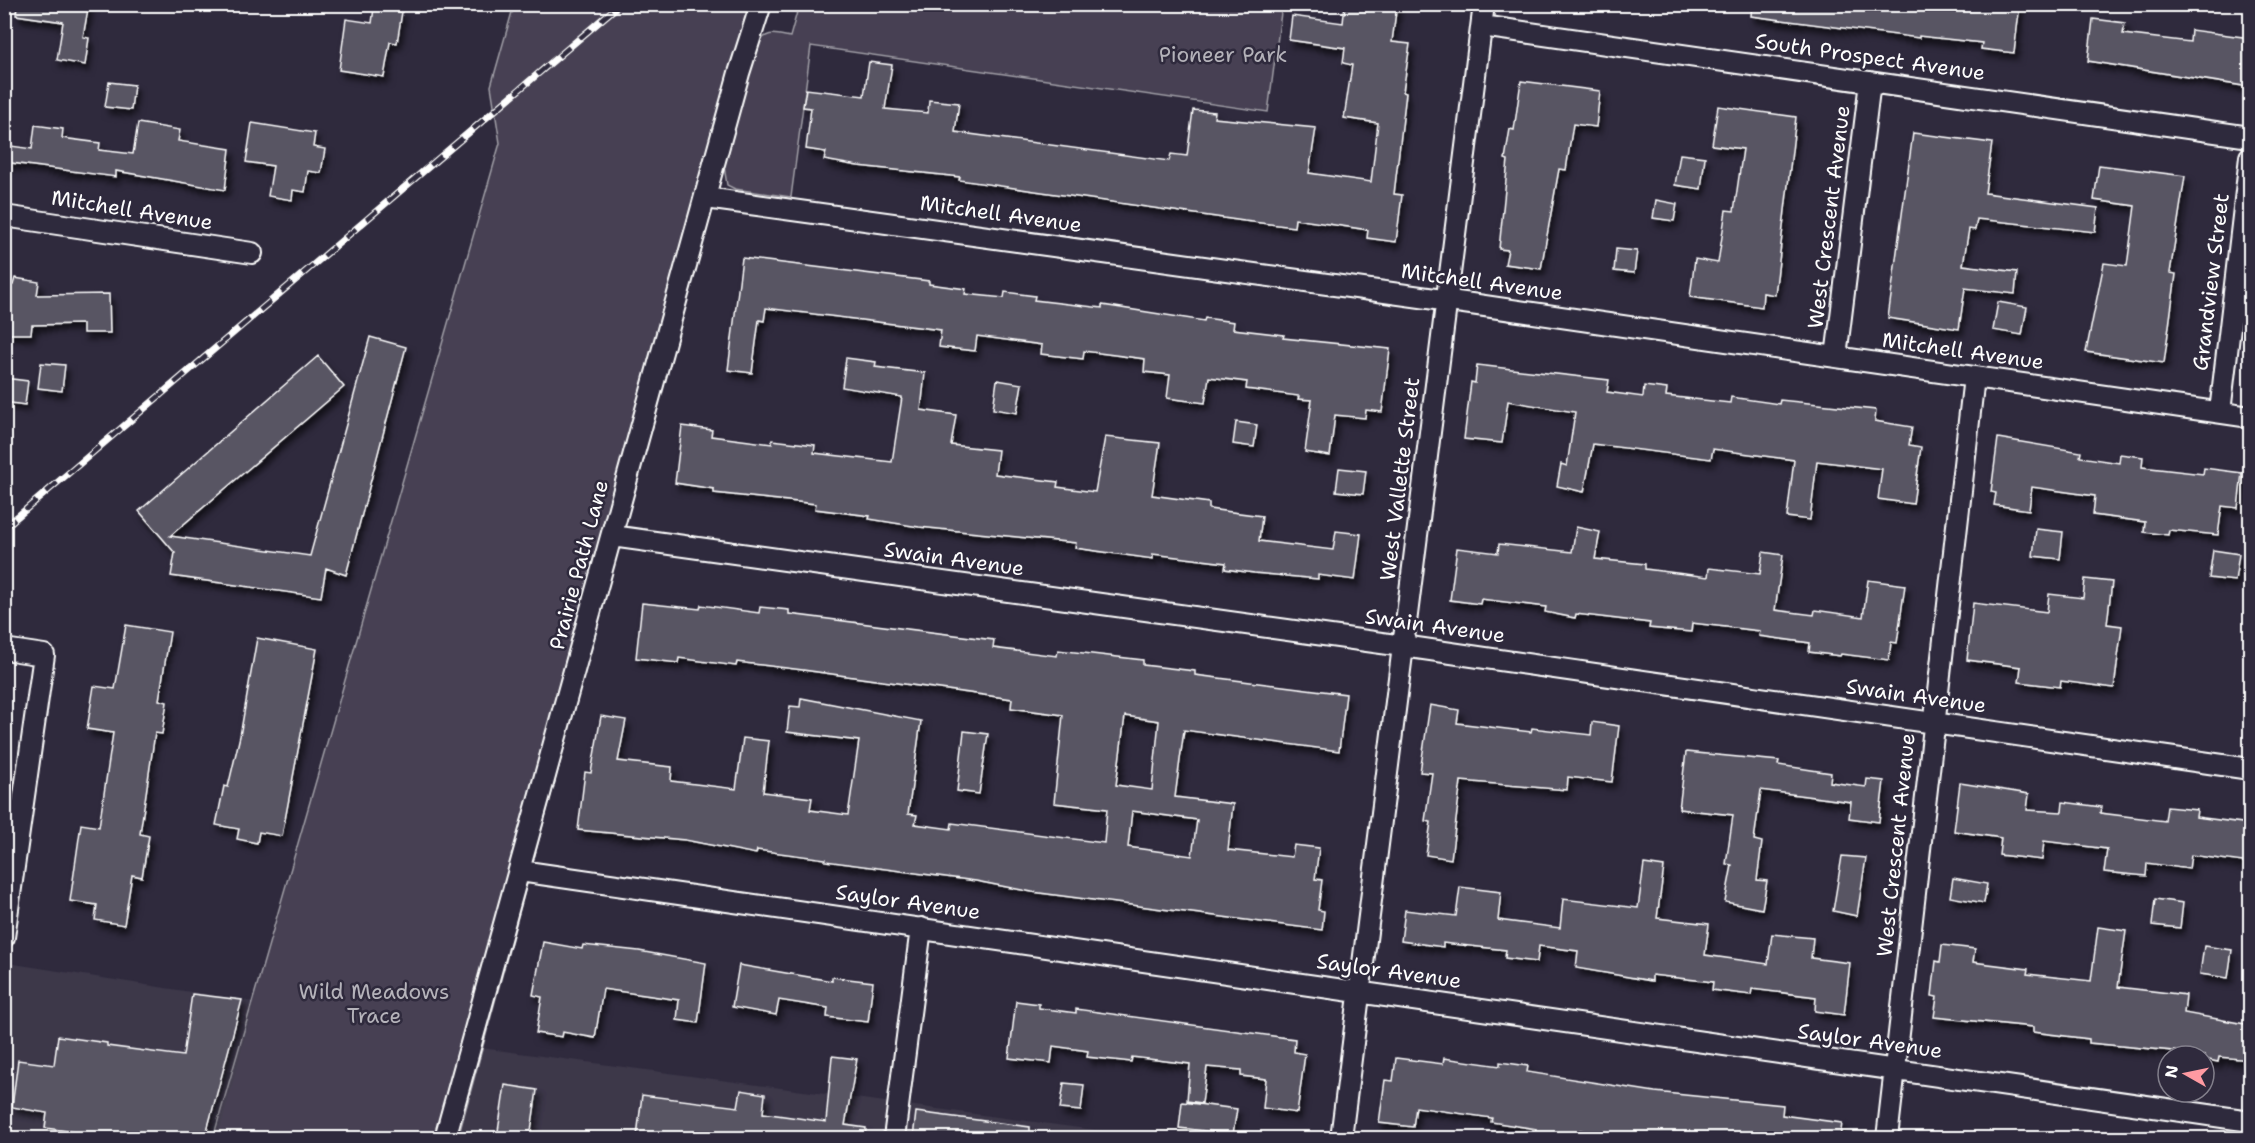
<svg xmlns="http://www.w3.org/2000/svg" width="2255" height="1143" font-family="'Shantell Sans',sans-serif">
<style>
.built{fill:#3c3749}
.green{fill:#464152;stroke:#a2a0a8;stroke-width:1.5}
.building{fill:#595564;stroke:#fff;stroke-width:1.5;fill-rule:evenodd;filter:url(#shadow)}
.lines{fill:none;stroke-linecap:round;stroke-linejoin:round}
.street-casing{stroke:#fff;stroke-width:24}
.street{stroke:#2f2a3d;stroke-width:20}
.rail-casing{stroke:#fff;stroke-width:7}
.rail{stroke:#2f2a3d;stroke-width:4.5;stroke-dasharray:14;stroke-linecap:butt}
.labels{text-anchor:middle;stroke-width:5;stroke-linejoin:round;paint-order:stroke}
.park-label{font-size:21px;fill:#b5b3ba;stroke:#2f2a3d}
.street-label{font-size:21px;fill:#fff;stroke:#2f2a3d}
</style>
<defs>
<filter id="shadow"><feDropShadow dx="3.5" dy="6" stdDeviation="3" flood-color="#0009"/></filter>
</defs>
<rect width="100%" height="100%" fill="#2f2a3d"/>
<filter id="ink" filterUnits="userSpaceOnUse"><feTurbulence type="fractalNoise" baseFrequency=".0167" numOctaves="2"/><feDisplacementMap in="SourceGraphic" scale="12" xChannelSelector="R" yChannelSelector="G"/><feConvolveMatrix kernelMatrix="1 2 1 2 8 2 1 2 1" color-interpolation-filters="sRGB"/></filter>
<g filter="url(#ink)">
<!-- built -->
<path class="built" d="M8,963L254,1002L213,1138L5,1137L4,986Z
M482,1048L1154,1138H458Z"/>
<!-- green -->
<path class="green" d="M514,5H758L711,205L458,1138H213L500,143L491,86Z
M799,5H1282L1268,112L811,46L791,197L735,189L727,185L724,166L757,45C767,30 775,34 790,37Z"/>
<!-- building -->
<path class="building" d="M17,4H89L83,37L89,38L85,65L57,60L63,22L16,15Z
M1345,4H1397L1392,42L1410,44L1403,92L1406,93L1394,194L1402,195L1396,242L1367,238L1368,230L1295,219L1294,227L1244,221L959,180L960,177L858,166L824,160L826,152L806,149L811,108L803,107L806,89L864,96L869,62L892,65L885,109L928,113L929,100L959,103L955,132L1169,161L1171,154L1187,156L1193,110L1215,112L1214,118L1316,128L1309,173L1371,182L1378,123L1344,118L1352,65L1343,63L1345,48L1289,40L1292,16L1343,23Z
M1752,4H2020L2014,53L1981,49L1982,43L1919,36V38L1751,16Z
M374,8L402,12L397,43L390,42L384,77L339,70L346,19L372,23Z
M2093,19L2125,23L2123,34L2190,42L2191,30L2250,38V87L2088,61Z
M1521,81L1600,91L1596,127L1573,124L1566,170L1559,169L1541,269L1505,264L1508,250L1499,249L1508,160L1505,159L1510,129L1514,130Z
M109,82L134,85L131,110L105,107Z
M1718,106L1796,117L1775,295L1763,293L1762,307L1690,297L1695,259L1718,263L1726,210L1734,211L1743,149L1712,145Z
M138,123L180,130L178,141L230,149L225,190L116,171V177L4,162V145L32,149L35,125L63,129L62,138L100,143L99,150L133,154Z
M252,123L315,133L313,147L325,149L321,173L308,171L305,192L293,190L292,200L268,196L273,166L246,162Z
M1913,133L1992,143L1985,193L2098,208L2095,232L1977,219L1975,230L1969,229L1963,265L2017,272L2015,294L1965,288L1959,329L1888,318Z
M1680,154L1705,157L1701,189L1675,185Z
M2099,165L2185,176L2170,273L2176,274L2164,363L2086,352L2104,263L2127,266L2135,206L2094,200Z
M1656,200L1677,204L1674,221L1653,218Z
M1616,249L1637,251L1634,273L1614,271Z
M742,258L929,281V284L966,289L965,294L1004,298L1005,292L1035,296L1034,300L1102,308V305L1204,321L1205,318L1234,322L1233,329L1284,335L1283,338L1390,349L1382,412L1366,410L1365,418L1335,415L1330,456L1305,452L1312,400L1298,399L1299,396L1246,389L1247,382L1209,377L1205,403L1167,398L1170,375L1144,372L1145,359L1084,351L1083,359L1041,354L1042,345L977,336L975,351L939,347L941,330L766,308L764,321L759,320L752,373L728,370Z
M15,278L39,282L37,295L109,294L110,333H83V324L32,325L31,334H4V284L13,285Z
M1998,302L2027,307L2022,335L1993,330Z
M370,337L406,347L346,575L326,568L321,597L171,576L175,553L139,511L318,356L344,387L170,536L310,556Z
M846,358L876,362L875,367L925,373L921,410L956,415L951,445L998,450L995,474L1058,482L1057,487L1095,492L1105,437L1160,443L1152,495L1209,503V509L1262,516L1259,541L1333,550L1336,531L1361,534L1355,580L1318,575V579L1254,573L1225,569L1226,563L1153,554V559L1075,548L1076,543L919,527L869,519L870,516L815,509L816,504L714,493V489L675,483L682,426L712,430L711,436L772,444V440L815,445L814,453L892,462L902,397L842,387Z
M41,363L65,365L62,391L38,388Z
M1477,365L1609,380L1607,392L1643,397L1644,386L1667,389L1666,396L1730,403L1731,397L1779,404L1780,400L1876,410L1875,421L1912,427L1909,445L1921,447L1913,504L1878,499L1882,469L1817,461L1810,520L1787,517L1794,460L1713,449L1711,459L1593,444L1584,492L1557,486L1561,464L1567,466L1575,412L1508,401L1502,443L1464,439L1471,382L1475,383Z
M4,378L28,381L25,405L4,402Z
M997,380L1022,384L1017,413L993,409Z
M1236,422L1257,425L1254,447L1233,444Z
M1998,438L2081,452L2080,457L2119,463L2120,454L2143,457L2142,467L2203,474L2204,468L2242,473L2238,508L2222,506L2218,535L2169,530L2168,535L2144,532L2145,522L2093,515L2095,496L2032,487L2029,510L1994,505L1996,493L1991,492Z
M1339,468L1366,471L1363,494L1336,491Z
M1576,527L1600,532L1595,559L1645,564V569L1708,577L1709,568L1760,574L1763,552L1783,555L1775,610L1814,615L1815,610L1863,617L1868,580L1905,585L1897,643L1891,642L1889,660L1841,654L1840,656L1809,652L1810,643L1759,636L1760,631L1692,623L1691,632L1649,628L1650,623L1576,614L1575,618L1545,612L1546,607L1481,599L1480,604L1450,600L1457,548L1498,553L1499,544L1572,552Z
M2036,529L2063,532L2060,559L2033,556Z
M2213,550L2239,554L2235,581L2209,578Z
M2085,579L2112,582L2107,624L2122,626L2114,688L2061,681L2060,687L2019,682L2021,667L1967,660L1973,603L2047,612L2049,594L2083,598Z
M642,603L700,609L701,605L759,613L760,607L789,610V614L994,640L993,648L1057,656L1058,650L1143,660V665L1195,671V675L1346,694L1339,751L1184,730L1175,797L1233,804L1228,850L1292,857L1294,845L1319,848L1315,879L1322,880L1318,910L1324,911L1322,930L1032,892L976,881L825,861L826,859L757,850L756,854L685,840L578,830L585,772L591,773L601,716L626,720L618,761L672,767L671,781L736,789L743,738L769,741L763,792L812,798L810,810L848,815L859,741L787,732L790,706L800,707L801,698L921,721L908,814L917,815L915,824L951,829L952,823L1104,843L1107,809L1054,803L1063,715L1011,708L1012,699L803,670L737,662L736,666L679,658L678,663L636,658ZM1125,716L1159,721L1152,790L1116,785ZM1132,811L1197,820L1192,856L1128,847Z
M126,625L170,632L159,700L167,702L162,734L155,733L140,834L149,836L142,877L132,875L124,925L95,920L97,905L70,901L81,824L99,827L113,733L87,729L94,686L115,689Z
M257,638L317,649L282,836L259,832L257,843L237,839L239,829L216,825L224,786L228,787L240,736Z
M1430,705L1459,710L1457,723L1531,732L1532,728L1591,735L1592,722L1619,726L1612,782L1568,777L1567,790L1461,781L1451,859L1426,855L1431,822L1425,821L1432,773L1420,772Z
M964,731L988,734L979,794L957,791Z
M1686,752L1779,761L1778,765L1831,773L1830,782L1866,787L1867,779L1884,781L1879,822L1849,818L1851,802L1761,790L1754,840L1762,842L1757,880L1767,881L1762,909L1725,902L1732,865L1726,864L1733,815L1679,809Z
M1960,783L2029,794L2027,810L2062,812L2063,802L2101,807L2100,813L2165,821L2167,807L2197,810L2196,817L2250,824V863L2191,855L2189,869L2147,863L2146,876L2104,872L2107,849L2044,841L2042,860L1999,855L2001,838L1954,831Z
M1842,856L1866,858L1857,916L1833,911Z
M1644,864L1664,867L1657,918L1709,924L1705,955L1768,964L1772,934L1813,938L1811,958L1850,963L1844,1015L1815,1011L1816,997L1752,989L1751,995L1712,990L1713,982L1652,975V981L1576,968L1578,951L1539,946L1537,962L1505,958L1506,950L1443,943V947L1401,941L1405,910L1456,916L1460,887L1501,892L1498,920L1560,928L1563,899L1638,908Z
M1953,878L1987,884L1984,903L1950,897Z
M2155,899L2183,903L2180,928L2152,925Z
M2098,927L2126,931L2118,987L2186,995L2184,1013L2250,1025V1060L2219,1057L2218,1062L2204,1059V1056H2193L2194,1053L2089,1043V1039L2033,1032V1027L1934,1017L1937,997L1932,996L1936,961L1940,962L1942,945L1975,949L1973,962L2028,969L2027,974L2091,981Z
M543,942L582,949L583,945L639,951L706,963L698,1023L677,1020L679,1000L603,989L595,1038L563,1032L562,1037L536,1033L542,997L533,995Z
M2204,946L2232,950L2228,978L2200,974Z
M739,965L832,981V977L873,982L868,1022L827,1017L828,1008L779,1000L776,1015L732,1007Z
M192,994L242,1000L205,1138H120L45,1128L47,1113L12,1107L18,1060L54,1065L58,1036L107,1043V1046L183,1056Z
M1016,1001L1039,1004V1008L1076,1013V1009L1295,1039L1294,1052L1305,1054L1297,1113L1263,1108L1266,1079L1241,1076V1070L1207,1067L1202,1103L1187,1101L1190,1064L1132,1057L1131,1062L1087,1057L1088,1051L1053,1046L1051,1063L1009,1058Z
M832,1056L857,1059L845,1125L866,1128L865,1138H658L637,1136L642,1095L738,1107L741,1090L765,1094L763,1113L826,1122Z
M1396,1058L1443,1064L1444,1058L1500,1066V1062L1528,1066L1527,1072L1655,1092L1783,1105L1782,1115L1842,1123L1840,1138H1628L1580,1130L1579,1138H1535L1536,1129L1491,1122L1492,1118L1416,1107L1413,1127L1379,1123L1385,1080L1393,1081Z
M1064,1083L1084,1085L1081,1111L1060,1109Z
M505,1085L537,1090L530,1138H497Z
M1182,1102L1237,1109L1233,1134L1179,1128Z
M916,1112L1030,1127V1138H913Z"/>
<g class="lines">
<defs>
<path id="street" d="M1482,26L2250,137
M706,198L1464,303L2250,417
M4,216L252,253
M1836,357L1870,82
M2220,412L2250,157
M612,536L1403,646L2250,769
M4,649L44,655L4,937
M520,871L2250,1121
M445,1138L739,73L761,4
M894,1138L921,928
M1341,1138L1484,4
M1887,1138L1974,377"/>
</defs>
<!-- street casing -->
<use href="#street" class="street-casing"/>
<!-- street -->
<use href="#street" class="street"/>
<defs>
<path id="rail" d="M4,528L620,4"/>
</defs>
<!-- rail casing -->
<use href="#rail" class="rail-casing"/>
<!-- rail -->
<use href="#rail" class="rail"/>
</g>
</g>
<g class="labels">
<!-- park labels -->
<g class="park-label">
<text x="1223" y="62">Pioneer Park</text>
<text x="374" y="999">Wild Meadows<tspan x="374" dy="24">Trace</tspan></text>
</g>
<!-- street labels -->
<g class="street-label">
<text transform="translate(1870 57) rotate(8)" y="7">South Prospect Avenue</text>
<text transform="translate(132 210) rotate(9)" y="7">Mitchell Avenue</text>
<text transform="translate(1001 214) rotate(8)" y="7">Mitchell Avenue</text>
<text transform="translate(1829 217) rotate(-83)" y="7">West Crescent Avenue</text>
<text transform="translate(1482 282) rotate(8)" y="7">Mitchell Avenue</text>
<text transform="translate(2211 282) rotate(-83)" y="7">Grandview Street</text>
<text transform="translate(1963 351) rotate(8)" y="7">Mitchell Avenue</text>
<text transform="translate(1400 479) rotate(-83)" y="7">West Vallette Street</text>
<text transform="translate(954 559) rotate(8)" y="7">Swain Avenue</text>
<text transform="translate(579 565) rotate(-75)" y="7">Prairie Path Lane</text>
<text transform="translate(1435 626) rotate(8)" y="7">Swain Avenue</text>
<text transform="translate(1916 696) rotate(8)" y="7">Swain Avenue</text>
<text transform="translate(1896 845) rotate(-84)" y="7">West Crescent Avenue</text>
<text transform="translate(908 902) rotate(8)" y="7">Saylor Avenue</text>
<text transform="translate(1389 971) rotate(8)" y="7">Saylor Avenue</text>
<text transform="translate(1870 1041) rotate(8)" y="7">Saylor Avenue</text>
</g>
</g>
<!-- margin -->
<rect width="2255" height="1143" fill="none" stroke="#2f2a3d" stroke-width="24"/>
<rect x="12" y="12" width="2231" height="1119" fill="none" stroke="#fff" stroke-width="2" filter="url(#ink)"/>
<!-- north arrow -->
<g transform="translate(2186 1074) rotate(279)"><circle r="28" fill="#2f2a3d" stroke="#827f8b" stroke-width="1.5"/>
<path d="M0-4.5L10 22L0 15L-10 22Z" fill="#ff9aa2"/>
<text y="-9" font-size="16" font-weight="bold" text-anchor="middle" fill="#ffffff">N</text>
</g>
</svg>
